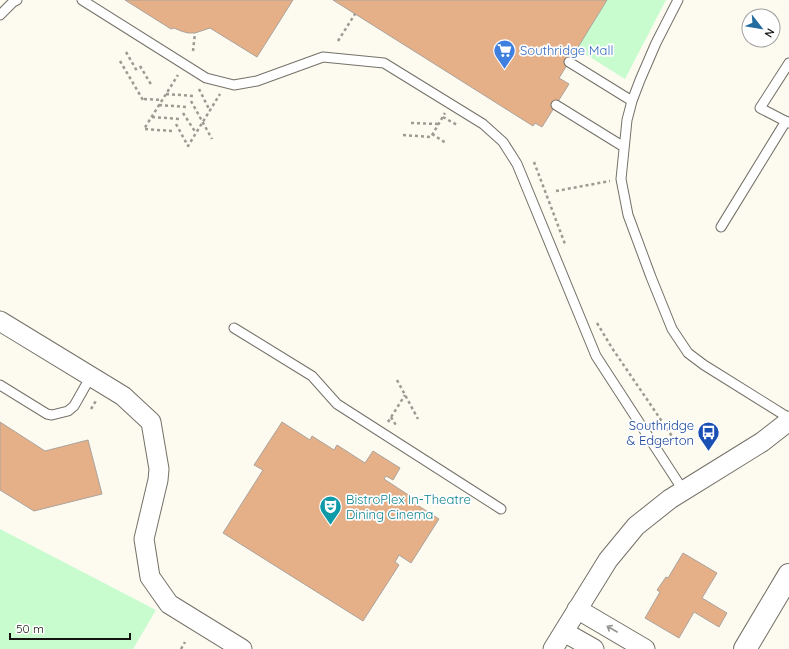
<svg xmlns="http://www.w3.org/2000/svg" width="789" height="649" font-family="Quicksand,sans-serif">
<style>
.green{fill:#c8fccf}
.building{fill:#e5b088;stroke:#aba39c}
.lines{fill:none;stroke-linecap:round;stroke-linejoin:round}
.lane-casing{stroke:#747168;stroke-width:11}
.street-casing{stroke:#747168;stroke-width:21}
.secondary-casing{stroke:#747168;stroke-width:24}
.path{stroke:#9d9a93;stroke-width:2.5;stroke-dasharray:3 3;stroke-linecap:butt}
.lane{stroke:#fff;stroke-width:9}
.street{stroke:#fff;stroke-width:19}
.secondary{stroke:#fff;stroke-width:22}
.oneway{stroke:#969594}
.labels{text-anchor:middle;stroke-width:3.5;stroke-linejoin:round;paint-order:stroke}
.shop-label{font-size:13px;fill:#366cbe;stroke:#fff;text-anchor:start}
.transit-label{font-size:13px;fill:#164399;stroke:#fff;text-anchor:end}
.culture-label{font-size:13px;fill:#0d838f;stroke:#fff;text-anchor:start}
</style>
<rect width="100%" height="100%" fill="#fdfaf0"/>
<!-- green -->
<path class="green" d="M607,0H666L625,79L577,49Z
M0,529L156,610L133,649H0Z"/>
<!-- building -->
<path class="building" d="M125,0H293L257,57L210,28L195,33H188L181,31L174,28L171,29Z
M333,0H607L559,78L569,84L542,127L535,123L533,126Z
M0,422L45,451L88,440L102,494L34,511L0,490Z
M282,422L310,440L312,436L334,450L337,445L365,463L373,451L400,468L393,480L386,476L384,479L413,498L411,501L439,519L411,563L399,555L395,562L399,565L363,621L223,533L263,470L254,465Z
M683,553L717,573L702,598L727,613L719,627L694,612L679,638L645,618L660,592L657,590L666,577L668,578Z"/>
<g class="lines">
<defs>
<path id="lane" d="M82,0L206,78L234,85L257,81L323,57L384,63L483,124L503,142L517,164L596,356L683,490
M678,0L656,43L640,80L632,101L627,120L621,179L628,215L651,277L672,329L688,353L704,365L789,418
M0,15L13,2L17,0
M569,62L632,101
M789,63L760,108L789,123
M556,105L624,147
M721,227L786,121
M234,328L312,376L337,404L501,509
M0,385L47,414L52,415L68,411L74,406L91,376"/>
<path id="street" d="M0,321L123,396L151,422L159,469L158,480L144,539L150,577L169,604L242,649
M577,609L645,649
M564,632L594,649
M553,649L608,560L636,526L670,499L762,442L789,421"/>
<path id="secondary" d="M745,649L789,575"/>
</defs>
<!-- lane casing -->
<use href="#lane" class="lane-casing"/>
<!-- street casing -->
<use href="#street" class="street-casing"/>
<!-- secondary casing -->
<use href="#secondary" class="secondary-casing"/>
<!-- path -->
<path class="path" d="M338,41L355,14
M193,51L195,33
M126,52L137,71
M120,61L143,100
M140,66L152,86
M199,89L210,111
M166,94L194,96
M144,99L162,100
M191,101L212,139
M159,105L187,107
M183,113L196,133
M152,117L180,119
M443,117L457,125
M411,123L439,124
M176,124L188,146L220,94
M172,131L144,129L178,75
M432,134L446,143
M403,135L431,137L445,113
M534,162L565,244
M556,191L610,181
M597,323L612,348L678,445
M397,380L418,419
M91,409L97,399
M391,417L397,427
M388,422L405,395
M181,649L185,642"/>
<!-- lane -->
<use href="#lane" class="lane"/>
<!-- street -->
<use href="#street" class="street"/>
<!-- secondary -->
<use href="#secondary" class="secondary"/>
</g>
<!-- one-way arrows -->
<defs><path id="oneway-shaft" d="M-6 0H5M1.5-3L5.5 0L1.5 3" fill="none" stroke-width="1.6" stroke-linecap="round" stroke-linejoin="round"/></defs>
<use class="oneway" href="#oneway-shaft" transform="translate(612 629) rotate(-150)"/>
<!-- icons -->
<defs>
<symbol id="supermarket-pin" viewBox="-11 -11 22 30"><path d="M0 17L-7.5 6A9.5 9.5 0 1 1 7.5 6Z" fill="#3f7fe0" stroke="#fff"/><path d="M-6-5.5h2.5l.6 2H6L4.5 2H-2.5L-4.4-4H-6ZM-1.5 3.2a1.3 1.3 0 1 0 .1 0ZM3 3.2a1.3 1.3 0 1 0 .1 0Z" fill="#fff"/></symbol>
<symbol id="bus-pin" viewBox="-11 -11 22 30"><path d="M0 17L-7.5 6A9.5 9.5 0 1 1 7.5 6Z" fill="#1a4fb4" stroke="#fff"/><path d="M-5-6H5V4H4V6H2V4H-2V6H-4V4H-5ZM-3.5-4V0h7V-4ZM-3.5 1.2v1.5H-2V1.2ZM2 1.2v1.5H3.5V1.2Z" fill="#fff"/></symbol>
<symbol id="theatre-pin" viewBox="-11 -11 22 30"><path d="M0 17L-7.5 6A9.5 9.5 0 1 1 7.5 6Z" fill="#0f9aa8" stroke="#fff"/><path d="M-5-5.5Q0-4 5-5.5V0Q5 5 0 6Q-5 5-5 0ZM-3.3-2.5H-1v1.5H-3.3ZM1-2.5H3.3v1.5H1ZM-2.8 1Q0 5.5 2.8 1Z" fill="#fff"/></symbol>
</defs>
<g fill-rule="evenodd">
<use href="#supermarket-pin" x="492" y="38" width="25" height="34"/>
<use href="#bus-pin" x="696" y="420" width="25" height="34"/>
<use href="#theatre-pin" x="318" y="494" width="25" height="34"/>
</g>
<g class="labels">
<!-- shop labels -->
<g class="shop-label">
<text x="520" y="55">Southridge Mall</text>
</g>
<!-- transit labels -->
<g class="transit-label">
<text x="694" y="430">Southridge<tspan x="694" dy="15">&amp; Edgerton</tspan></text>
</g>
<!-- culture labels -->
<g class="culture-label">
<text x="346" y="504">BistroPlex In-Theatre<tspan x="346" dy="15">Dining Cinema</tspan></text>
</g>
</g>
<!-- north arrow -->
<g transform="translate(761 28) rotate(121)"><circle r="19" fill="#ffffff" stroke="#a2a1a0"/>
<path d="M0-3L7 15L0 10L-7 15Z" fill="#236ca0"/>
<text y="-6" font-size="11" font-weight="bold" text-anchor="middle" fill="#161411">N</text>
</g>
<!-- scale -->
<path d="M10 633v6h120v-6" fill="none" stroke="#161411" stroke-width="2"/>
<text x="16" y="633" font-size="12" fill="#161411" stroke="#ffffff" stroke-width="3" paint-order="stroke">50 m</text>
</svg>
